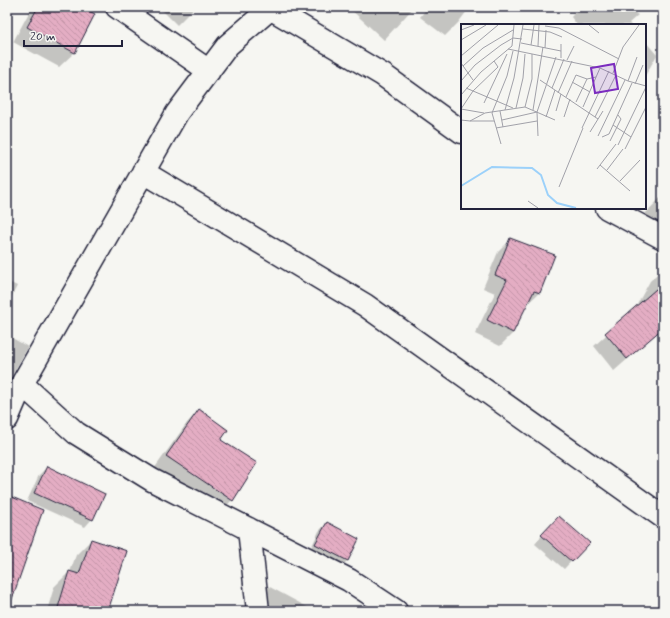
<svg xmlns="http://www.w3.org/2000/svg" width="670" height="618" font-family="Mynerve,sans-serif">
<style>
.shadow{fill:#0003}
.building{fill:url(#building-back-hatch);stroke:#22223b}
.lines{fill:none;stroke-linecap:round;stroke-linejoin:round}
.minor-casing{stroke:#22223b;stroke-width:25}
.minor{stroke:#f6f6f2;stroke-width:22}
.inset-river{fill:none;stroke:#9cd1fa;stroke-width:2}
.inset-road{fill:none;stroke:#a1a1a9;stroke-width:1}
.view{fill:#7b2cbf;fill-opacity:0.15;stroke:#7b2cbf;stroke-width:2}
.inset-edge{fill:none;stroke:#22223b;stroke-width:2}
</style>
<defs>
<pattern id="building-back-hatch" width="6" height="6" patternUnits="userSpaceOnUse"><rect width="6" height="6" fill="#e4adc3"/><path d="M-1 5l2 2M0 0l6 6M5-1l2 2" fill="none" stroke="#c395a8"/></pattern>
</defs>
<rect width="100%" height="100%" fill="#f6f6f2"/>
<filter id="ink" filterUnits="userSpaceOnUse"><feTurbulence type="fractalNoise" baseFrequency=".025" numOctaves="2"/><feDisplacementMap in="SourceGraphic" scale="8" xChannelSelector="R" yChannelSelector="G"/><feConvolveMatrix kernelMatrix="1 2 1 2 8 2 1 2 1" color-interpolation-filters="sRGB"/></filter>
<g filter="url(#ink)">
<!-- shadow -->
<path class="shadow" d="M32,7H79L94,15L74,53L59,67L13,42Z
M159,7H195L177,25Z
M348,7H414L384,40Z
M428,7H470L458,23L445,36L420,17Z
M580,7H626L638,15L629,23L631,25H577L571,17Z
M645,41L657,55L645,76Z
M663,195V241L640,219Z
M511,239L539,293L526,305L513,333L500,346L475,334L495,293L483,288L498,252Z
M662,269L663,328L614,371L594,346L634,310L650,281Z
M7,281L17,286L7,306Z
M7,335L28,347L7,384Z
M199,410L219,441L232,500L220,513L154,469L187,423Z
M47,467L92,519L85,527L27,501L39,475Z
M327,523L358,540L347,561L340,568L309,552L319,531Z
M551,524L588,543L564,569L535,544Z
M91,540L107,611H47L54,587L69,572H70L76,555Z
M268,586L309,608L307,611H254L253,601Z
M549,604L559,611H542Z"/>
<!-- building -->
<path class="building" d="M38,7H81L95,14L75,53L27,27Z
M510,238L555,255L540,293L534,291L513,333L487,320L507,280L495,275Z
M663,283V328L627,359L605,333Z
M199,409L228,430L221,440L257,463L233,501L166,456Z
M47,466L105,494L93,520L34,493Z
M7,495L43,510L11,602L7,601Z
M559,516L590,543L572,562L541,535Z
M327,522L359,539L348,561L315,544Z
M91,539L127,551L108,611H57L69,571L79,574Z"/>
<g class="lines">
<defs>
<path id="minor" d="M117,7L209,71
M270,8L383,75L462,132
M143,172L365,305L663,517
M607,208L663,238
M22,384L76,433L152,480L349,580L396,611
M7,419L22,384L177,113L228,45L272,7
M249,529L258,611"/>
</defs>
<!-- minor casing -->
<use href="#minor" class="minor-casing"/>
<!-- minor -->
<use href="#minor" class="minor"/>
</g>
</g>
<!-- overview -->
<g transform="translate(461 24)">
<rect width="185" height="185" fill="#f6f6f2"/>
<path class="inset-river" d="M0,162L31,143L71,144L80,151L87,171L96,179L115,184"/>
<path class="inset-road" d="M128,1L138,9M84,2L98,4L158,35M62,5L89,8L101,13M0,6L13,1M0,16L25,1M60,19L100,27M70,21L73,1M77,22L78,1M84,24L85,6M47,25L139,44L167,57L185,62M0,32L37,1M100,34V20M106,36L113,22M0,39L12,56M2,42L22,24L52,6M152,49L162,23L178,1M79,56L137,95M0,57L14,41L40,21L52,14L61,15M167,57L176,33M111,58L129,68M174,60L182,41M5,64L52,84M91,64L103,35M97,69L111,37M0,71L20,48L51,22L53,1M105,73L115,51L126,55L135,53M115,78L126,55M23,79L46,30M64,83L71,55V30M122,83L139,44M55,84L62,54L64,30M0,85L12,67L37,43L33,37M0,85L23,89M44,86L53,54L62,1M72,86L82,23M39,87L42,103M95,87L100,70M85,93L94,66M103,93L109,75M134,93L155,51M0,96L9,97L24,89L64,83L94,96M41,96L76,88M9,97H33M152,101L170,113M35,104L76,97M121,104L148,47M129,108L142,87M77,112L76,88L95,33M137,112L164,56M141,113L148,110L171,59M149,117L160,95L157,91M40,120L31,89L46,52L52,27M157,121L185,63M164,125L185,83M139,141L169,167M136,145L155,120M146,146L162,125M159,157L179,136M98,163L122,104M67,177L77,184"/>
<path class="view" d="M153,40L157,65L134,69L130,44Z"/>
<rect width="185" height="185" class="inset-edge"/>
</g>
<!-- margin -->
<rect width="670" height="618" fill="none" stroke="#f6f6f2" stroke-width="24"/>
<rect x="12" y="12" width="646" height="594" fill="none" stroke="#22223b" stroke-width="1.5" filter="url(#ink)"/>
<!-- scale -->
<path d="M24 40v6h98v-6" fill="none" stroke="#22223b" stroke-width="2"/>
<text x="30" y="40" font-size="12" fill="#22223b" stroke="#f6f6f2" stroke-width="3" paint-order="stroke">20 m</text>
</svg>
